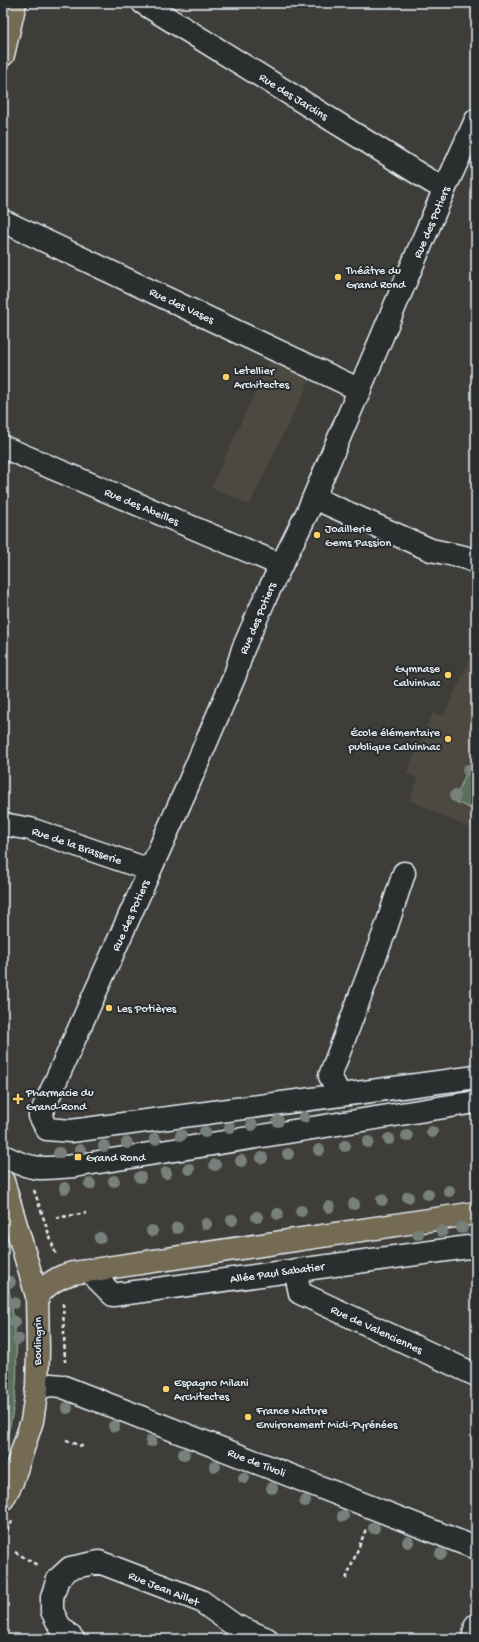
<svg xmlns="http://www.w3.org/2000/svg" width="479" height="1642" font-family="'Gochi Hand',sans-serif">
<style>
.built{fill:#4c4841}
.green{fill:#5a715d;stroke:#a1b1aa}
.lines{fill:none;stroke-linecap:round;stroke-linejoin:round}
.minor-casing{stroke:#e8f1f8;stroke-width:25}
.major-casing{stroke:#e8f1f8;stroke-width:25}
.path{stroke:#e8f1f8;stroke-width:2.5;stroke-dasharray:4 3;stroke-linecap:butt}
.minor{stroke:#2a2d2e;stroke-width:22}
.major{stroke:#746b52;stroke-width:22}
.tree{fill:#78807c}
.poi-dot{fill:#ffd166;stroke:#2a2d2e;stroke-width:1.5}
.labels{text-anchor:middle;stroke-width:4;stroke-linejoin:round;paint-order:stroke}
.street-label{font-size:12px;fill:#e8f1f8;stroke:#2a2d2e}
.poi-label{font-size:12px;fill:#e8f1f8;stroke:#2a2d2e;text-anchor:start}
</style>
<rect width="100%" height="100%" fill="#3e3d39"/>
<filter id="ink" filterUnits="userSpaceOnUse"><feTurbulence type="fractalNoise" baseFrequency=".025" numOctaves="2"/><feDisplacementMap in="SourceGraphic" scale="8" xChannelSelector="R" yChannelSelector="G"/><feConvolveMatrix kernelMatrix="1 2 1 2 8 2 1 2 1" color-interpolation-filters="sRGB"/></filter>
<g filter="url(#ink)">
<!-- built -->
<path class="built" d="M271,358L311,378L249,505L211,487Z
M476,645V831L409,800L418,779L406,773L433,713L444,716Z"/>
<!-- green -->
<path class="green" d="M476,751V811L454,801Z
M3,1257C16,1323 26,1384 3,1449Z"/>
<g class="lines">
<defs>
<path id="minor" d="M143,3L432,182L445,188
M476,120L445,188L308,511L266,596L243,649L235,675L185,792L40,1116L47,1129L71,1131L476,1077
M3,221L360,390
M3,447L281,565
M314,498L431,550L464,557L476,562
M3,824L30,829L150,870
M340,1095L330,1076L386,928L404,873
M3,1156C34,1171 41,1169 74,1166L476,1102
M88,1270L113,1295L476,1246
M295,1270L300,1293L476,1375
M37,1388L51,1385L61,1386L476,1548
M73,1639L59,1625L52,1611V1597L58,1579L70,1568L99,1562L201,1601L234,1625L267,1639
M473,1639L476,1625"/>
<path id="major" d="M3,55L15,3
M3,1181L37,1296L38,1350L37,1388L32,1421L12,1482L3,1499
M37,1296C48,1284 57,1277 73,1273L476,1213"/>
</defs>
<!-- minor casing -->
<use href="#minor" class="minor-casing"/>
<!-- major casing -->
<use href="#major" class="major-casing"/>
<!-- path -->
<path class="path" d="M3,1127L6,1133
M34,1190L56,1255
M56,1218L86,1213
M63,1303L65,1362
M66,1440L84,1447
M3,1537L13,1520
M15,1552L39,1566
M346,1579L366,1529
M321,1639L323,1635"/>
<!-- minor -->
<use href="#minor" class="minor"/>
<!-- major -->
<use href="#major" class="major"/>
</g>
<!-- trees -->
<g class="tree">
<circle cx="468" cy="770" r="6"/>
<circle cx="455" cy="796" r="6"/>
<circle cx="304" cy="1117" r="6"/>
<circle cx="278" cy="1121" r="6"/>
<circle cx="252" cy="1125" r="6"/>
<circle cx="230" cy="1128" r="6"/>
<circle cx="205" cy="1132" r="6"/>
<circle cx="432" cy="1132" r="6"/>
<circle cx="181" cy="1135" r="6"/>
<circle cx="407" cy="1136" r="6"/>
<circle cx="155" cy="1139" r="6"/>
<circle cx="389" cy="1139" r="6"/>
<circle cx="368" cy="1142" r="6"/>
<circle cx="127" cy="1143" r="6"/>
<circle cx="104" cy="1146" r="6"/>
<circle cx="345" cy="1146" r="6"/>
<circle cx="80" cy="1150" r="6"/>
<circle cx="319" cy="1150" r="6"/>
<circle cx="59" cy="1153" r="6"/>
<circle cx="288" cy="1154" r="6"/>
<circle cx="262" cy="1158" r="6"/>
<circle cx="241" cy="1161" r="6"/>
<circle cx="215" cy="1165" r="6"/>
<circle cx="189" cy="1169" r="6"/>
<circle cx="166" cy="1173" r="6"/>
<circle cx="140" cy="1177" r="6"/>
<circle cx="114" cy="1181" r="6"/>
<circle cx="90" cy="1184" r="6"/>
<circle cx="65" cy="1188" r="6"/>
<circle cx="449" cy="1191" r="6"/>
<circle cx="428" cy="1194" r="6"/>
<circle cx="408" cy="1197" r="6"/>
<circle cx="382" cy="1200" r="6"/>
<circle cx="354" cy="1204" r="6"/>
<circle cx="329" cy="1207" r="6"/>
<circle cx="301" cy="1211" r="6"/>
<circle cx="278" cy="1214" r="6"/>
<circle cx="257" cy="1217" r="6"/>
<circle cx="232" cy="1220" r="6"/>
<circle cx="206" cy="1224" r="6"/>
<circle cx="177" cy="1228" r="6"/>
<circle cx="462" cy="1228" r="6"/>
<circle cx="152" cy="1231" r="6"/>
<circle cx="442" cy="1231" r="6"/>
<circle cx="418" cy="1234" r="6"/>
<circle cx="100" cy="1238" r="6"/>
<circle cx="10" cy="1282" r="6"/>
<circle cx="14" cy="1303" r="6"/>
<circle cx="15" cy="1322" r="6"/>
<circle cx="18" cy="1339" r="6"/>
<circle cx="67" cy="1408" r="6"/>
<circle cx="114" cy="1426" r="6"/>
<circle cx="151" cy="1441" r="6"/>
<circle cx="184" cy="1454" r="6"/>
<circle cx="215" cy="1466" r="6"/>
<circle cx="244" cy="1478" r="6"/>
<circle cx="272" cy="1488" r="6"/>
<circle cx="305" cy="1501" r="6"/>
<circle cx="343" cy="1516" r="6"/>
<circle cx="374" cy="1528" r="6"/>
<circle cx="408" cy="1542" r="6"/>
<circle cx="441" cy="1554" r="6"/>
</g>
</g>
<!-- markers -->
<g class="poi-dot">
<circle cx="338" cy="277" r="4"/>
<circle cx="226" cy="377" r="4"/>
<circle cx="317" cy="535" r="4"/>
<circle cx="448" cy="675" r="4"/>
<circle cx="448" cy="739" r="4"/>
<circle cx="109" cy="1008" r="4"/>
<path d="M16 1093h4v4h4v4h-4v4h-4v-4h-4v-4h4z"/>
<rect x="74" y="1153" width="8" height="8" rx="2"/>
<circle cx="166" cy="1389" r="4"/>
<circle cx="248" cy="1417" r="4"/>
</g>
<g class="labels">
<!-- street labels -->
<g class="street-label">
<text transform="translate(294 96) rotate(32)" y="4">Rue des Jardins</text>
<text transform="translate(431 222) rotate(-67)" y="4">Rue des Potiers</text>
<text transform="translate(182 305) rotate(25)" y="4">Rue des Vases</text>
<text transform="translate(142 506) rotate(23)" y="4">Rue des Abeilles</text>
<text transform="translate(257 618) rotate(-67)" y="4">Rue des Potiers</text>
<text transform="translate(77 845) rotate(19)" y="4">Rue de la Brasserie</text>
<text transform="translate(130 915) rotate(-66)" y="4">Rue des Potiers</text>
<text transform="translate(277 1272) rotate(-8)" y="4">Allée Paul Sabatier</text>
<text transform="translate(377 1329) rotate(25)" y="4">Rue de Valenciennes</text>
<text transform="translate(37 1341) rotate(-90)" y="4">Boulingrin</text>
<text transform="translate(257 1462) rotate(21)" y="4">Rue de Tivoli</text>
<text transform="translate(164 1588) rotate(22)" y="4">Rue Jean Aillet</text>
</g>
<!-- poi labels -->
<g class="poi-label">
<text x="346" y="274">Théâtre du<tspan x="346" dy="14">Grand Rond</tspan></text>
<text x="234" y="374">Letellier<tspan x="234" dy="14">Architectes</tspan></text>
<text x="325" y="532">Joaillerie<tspan x="325" dy="14">Gems Passion</tspan></text>
<text x="440" y="672" text-anchor="end">Gymnase<tspan x="440" dy="14">Calvinhac</tspan></text>
<text x="440" y="736" text-anchor="end">École élémentaire<tspan x="440" dy="14">publique Calvinhac</tspan></text>
<text x="117" y="1012">Les Potières</text>
<text x="26" y="1096">Pharmacie du<tspan x="26" dy="14">Grand-Rond</tspan></text>
<text x="86" y="1161">Grand Rond</text>
<text x="174" y="1386">Espagno Milani<tspan x="174" dy="14">Architectes</tspan></text>
<text x="256" y="1414">France Nature<tspan x="256" dy="14">Environement Midi-Pyrénées</tspan></text>
</g>
</g>
<!-- margin -->
<rect width="479" height="1642" fill="none" stroke="#2a2d2e" stroke-width="16"/>
<rect x="8" y="8" width="463" height="1626" fill="none" stroke="#e8f1f8" stroke-width="1.5" filter="url(#ink)"/>
</svg>
